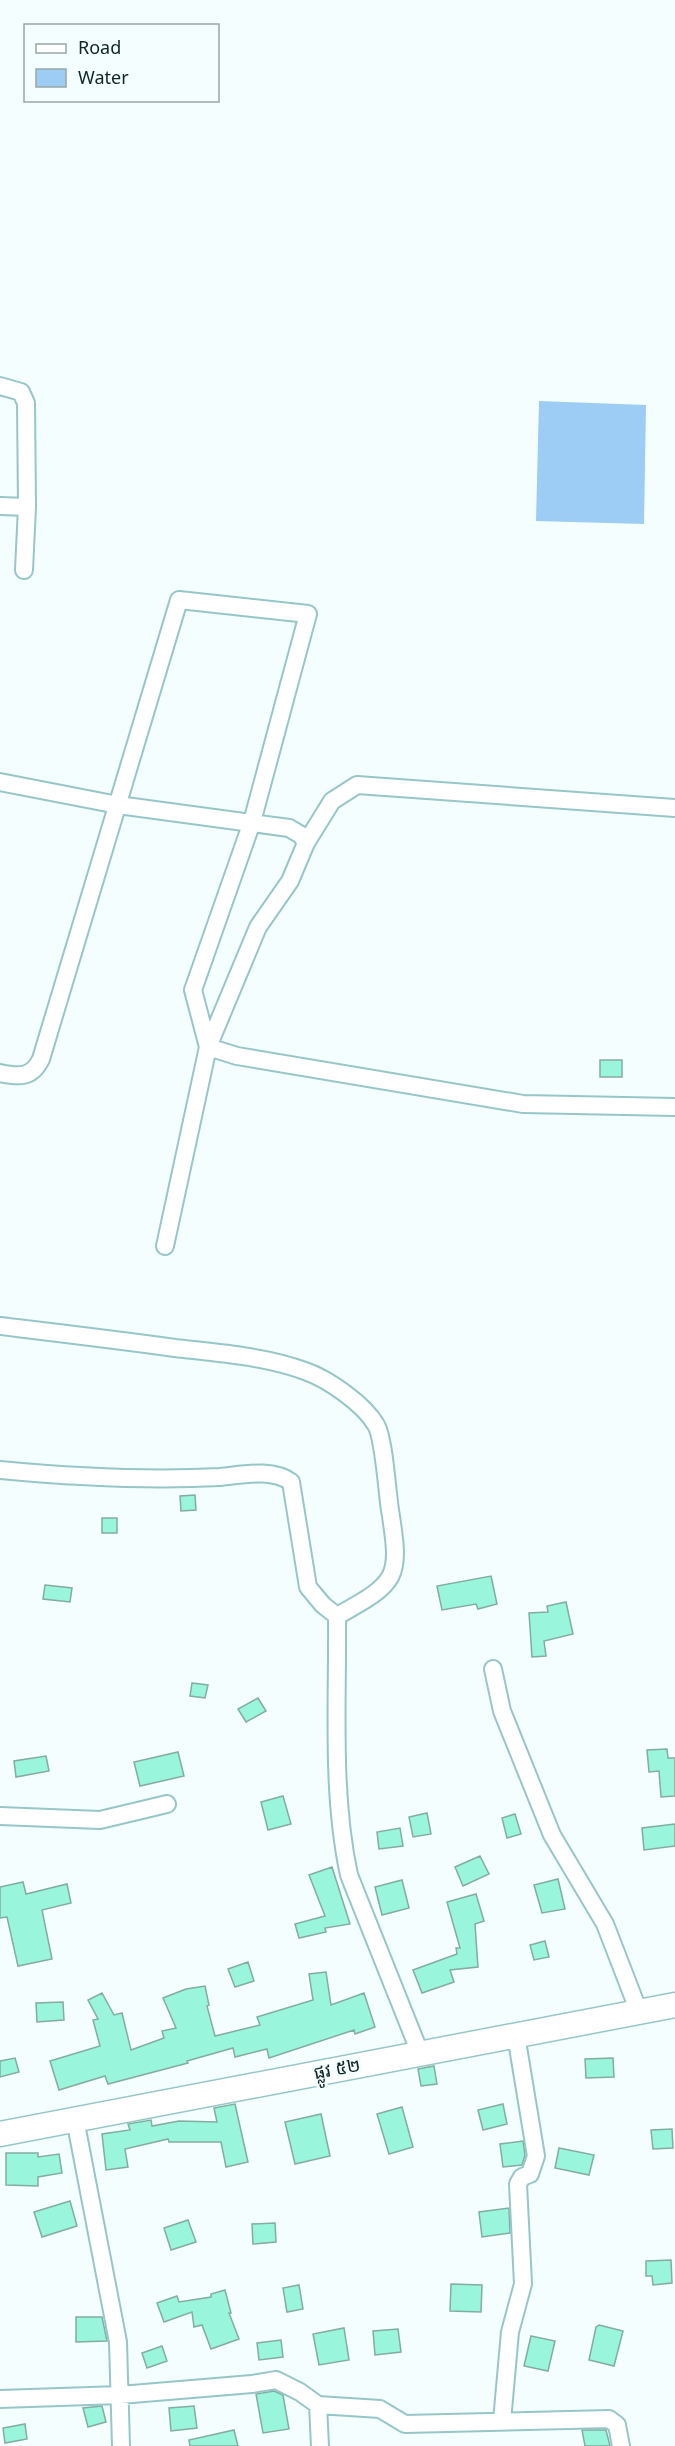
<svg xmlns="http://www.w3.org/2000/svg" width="675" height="2446" font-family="'Noto Sans','Noto Sans Khmer',sans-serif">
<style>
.water{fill:#9dccf5}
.building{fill:#99f5dc;stroke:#82ada0;stroke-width:1.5}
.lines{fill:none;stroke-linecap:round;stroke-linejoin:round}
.street-casing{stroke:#97c6c8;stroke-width:20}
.secondary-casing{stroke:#97c6c8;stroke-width:27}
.street{stroke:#fff;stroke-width:16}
.secondary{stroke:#fff;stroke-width:24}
.labels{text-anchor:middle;stroke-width:6;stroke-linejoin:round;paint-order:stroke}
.street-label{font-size:18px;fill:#112425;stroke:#f4fefe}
</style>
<rect width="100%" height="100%" fill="#f4fefe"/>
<!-- water -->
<path class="water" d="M539,401L646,405L644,524L536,521Z"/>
<!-- building -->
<path class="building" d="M600,1060H622V1077H600Z
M195,1495L196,1510L181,1511L180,1496Z
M102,1518H117V1533H102Z
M491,1576L497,1604L478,1609L476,1604L442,1610L437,1586Z
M45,1585L72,1588L70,1602L43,1599Z
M566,1602L573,1634L544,1641L546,1656L532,1657L529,1613L548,1612L547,1606Z
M192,1683L208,1685L205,1698L190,1696Z
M258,1698L266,1711L246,1722L238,1709Z
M667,1749L668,1758H675V1796L661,1797L659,1771L649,1772L647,1750Z
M178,1752L184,1776L140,1786L134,1762Z
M46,1756L49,1771L16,1777L14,1761Z
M283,1796L291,1824L268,1830L261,1802Z
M427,1813L431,1834L413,1837L409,1817Z
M515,1814L521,1834L507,1838L502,1818Z
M675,1824V1846L644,1850L642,1828Z
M400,1828L403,1846L379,1849L377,1832Z
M480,1856L489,1874L463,1886L455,1867Z
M332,1867L350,1924L325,1928L326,1932L299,1938L295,1924L325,1916L309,1875Z
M558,1879L565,1909L542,1913L534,1885Z
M402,1880L409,1908L382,1915L375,1887Z
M23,1882L26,1894L67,1884L71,1903L42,1910L52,1959L18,1966L7,1917L0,1918V1887Z
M476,1894L484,1921L475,1924L478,1967L450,1970L454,1982L422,1993L413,1970L457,1954L456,1948H460L447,1902Z
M545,1941L549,1957L534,1960L530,1945Z
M248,1962L254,1981L235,1987L228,1969Z
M326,1972L331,2005L364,1993L375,2027L355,2034L354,2030L269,2058L267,2049L235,2057L233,2048L187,2061L188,2063L108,2084L105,2076L59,2090L50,2061L100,2046L93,2020L98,2019L88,2000L102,1993L114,2015L122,2013L131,2050L164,2038L162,2031L176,2028L163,1998L186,1989L205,1986L209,2005L207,2006L215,2036L260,2025L257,2017L313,2000L309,1974Z
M63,2002L64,2020L37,2022L36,2003Z
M15,2058L19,2072L0,2077V2061Z
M613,2058L614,2077L586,2078L585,2059Z
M434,2066L437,2084L421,2086L418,2069Z
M235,2104L248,2162L226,2167L221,2142H169L168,2139L125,2149L128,2167L106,2170L102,2134L130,2130L128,2124L151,2120L152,2126L179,2121L217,2122L214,2108Z
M503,2104L507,2124L483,2130L478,2110Z
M402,2107L413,2147L389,2154L377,2114Z
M321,2114L330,2156L295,2164L285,2122Z
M672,2129L673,2148L653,2149L651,2130Z
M523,2141L525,2155L522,2165L503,2167L500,2144Z
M559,2148L594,2155L589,2175L555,2168Z
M6,2153H38V2157L59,2154L62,2173L38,2177V2186L6,2185Z
M70,2201L77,2226L42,2237L34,2212Z
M509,2208L510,2233L482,2237L479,2212Z
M188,2220L196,2242L171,2250L164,2228Z
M275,2223L276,2242L253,2244L252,2224Z
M671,2260L672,2283L653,2285L652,2276H646V2261Z
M451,2284L482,2285L481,2312L450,2311Z
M299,2285L303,2309L287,2312L283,2288Z
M225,2290L231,2313H229L239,2339L211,2349L202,2325L194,2327L192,2312L164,2322L157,2303L177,2296L179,2302L211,2297V2294Z
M76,2317H102L107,2341L76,2342Z
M599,2325L623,2331L614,2366L589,2360L596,2327Z
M344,2328L349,2360L319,2365L313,2334Z
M398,2329L401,2352L375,2355L373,2331Z
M531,2336L555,2341L548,2371L524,2366Z
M281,2340L283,2357L259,2360L257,2343Z
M162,2346L167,2361L147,2368L142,2353Z
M274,2391L283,2395L289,2429L263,2433L256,2394Z
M102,2406L106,2422L88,2427L83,2408Z
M194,2406L197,2428L171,2431L169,2408Z
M25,2424L27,2439L5,2443L3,2428Z
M234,2430L238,2446H190L189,2440Z
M582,2430H606L610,2446H585Z"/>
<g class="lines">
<defs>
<path id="street" d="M0,386L21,392L26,403L27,507L24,570
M0,506L27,507
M0,782L118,805L289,828L301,835L306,843
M0,1073C19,1077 32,1078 41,1059L179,600L308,614L252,822L193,990L208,1047L237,1056L523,1104L675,1107
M165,1246L208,1047L258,927L290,881L306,843L332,801L357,785L675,808
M0,1326C58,1333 117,1340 175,1348C219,1353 263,1356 305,1371C328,1379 364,1404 376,1425C384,1438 387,1491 390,1510C401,1579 398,1582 337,1616L323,1605L308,1587L291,1482C272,1468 242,1475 220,1477C146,1481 74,1477 0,1470
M337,1616C338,1701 331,1791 349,1875L420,2053
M493,1669L502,1711L552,1835L605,1924L639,2012
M0,1816L100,1820L167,1804
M75,2119L118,2342L121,2446
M0,2399L120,2395L252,2384L276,2380L300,2392L318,2405L380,2409L405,2424L609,2419L617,2425L621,2446
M318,2405L320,2446
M502,2421L510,2332L523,2284L518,2184L522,2177L530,2174L536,2156L516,2035"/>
<path id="secondary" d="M0,2134L675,2005"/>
</defs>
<!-- street casing -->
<use href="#street" class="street-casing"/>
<!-- secondary casing -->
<use href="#secondary" class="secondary-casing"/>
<!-- street -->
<use href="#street" class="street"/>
<!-- secondary -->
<use href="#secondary" class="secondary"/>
</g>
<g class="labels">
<!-- street labels -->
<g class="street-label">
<text transform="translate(337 2069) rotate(-11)" y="6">ផ្លូវ ៥២</text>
</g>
</g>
<!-- legend -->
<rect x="24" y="24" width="195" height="78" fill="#f4fefe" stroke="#99a7a7" stroke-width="1.5"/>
<rect x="36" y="44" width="30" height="9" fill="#ffffff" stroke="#99a7a7" stroke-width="1.5"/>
<text x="78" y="54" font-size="18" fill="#112425">Road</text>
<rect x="36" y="69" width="30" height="18" fill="#9dccf5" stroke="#99a7a7" stroke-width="1.5"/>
<text x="78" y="84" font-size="18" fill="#112425">Water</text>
</svg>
